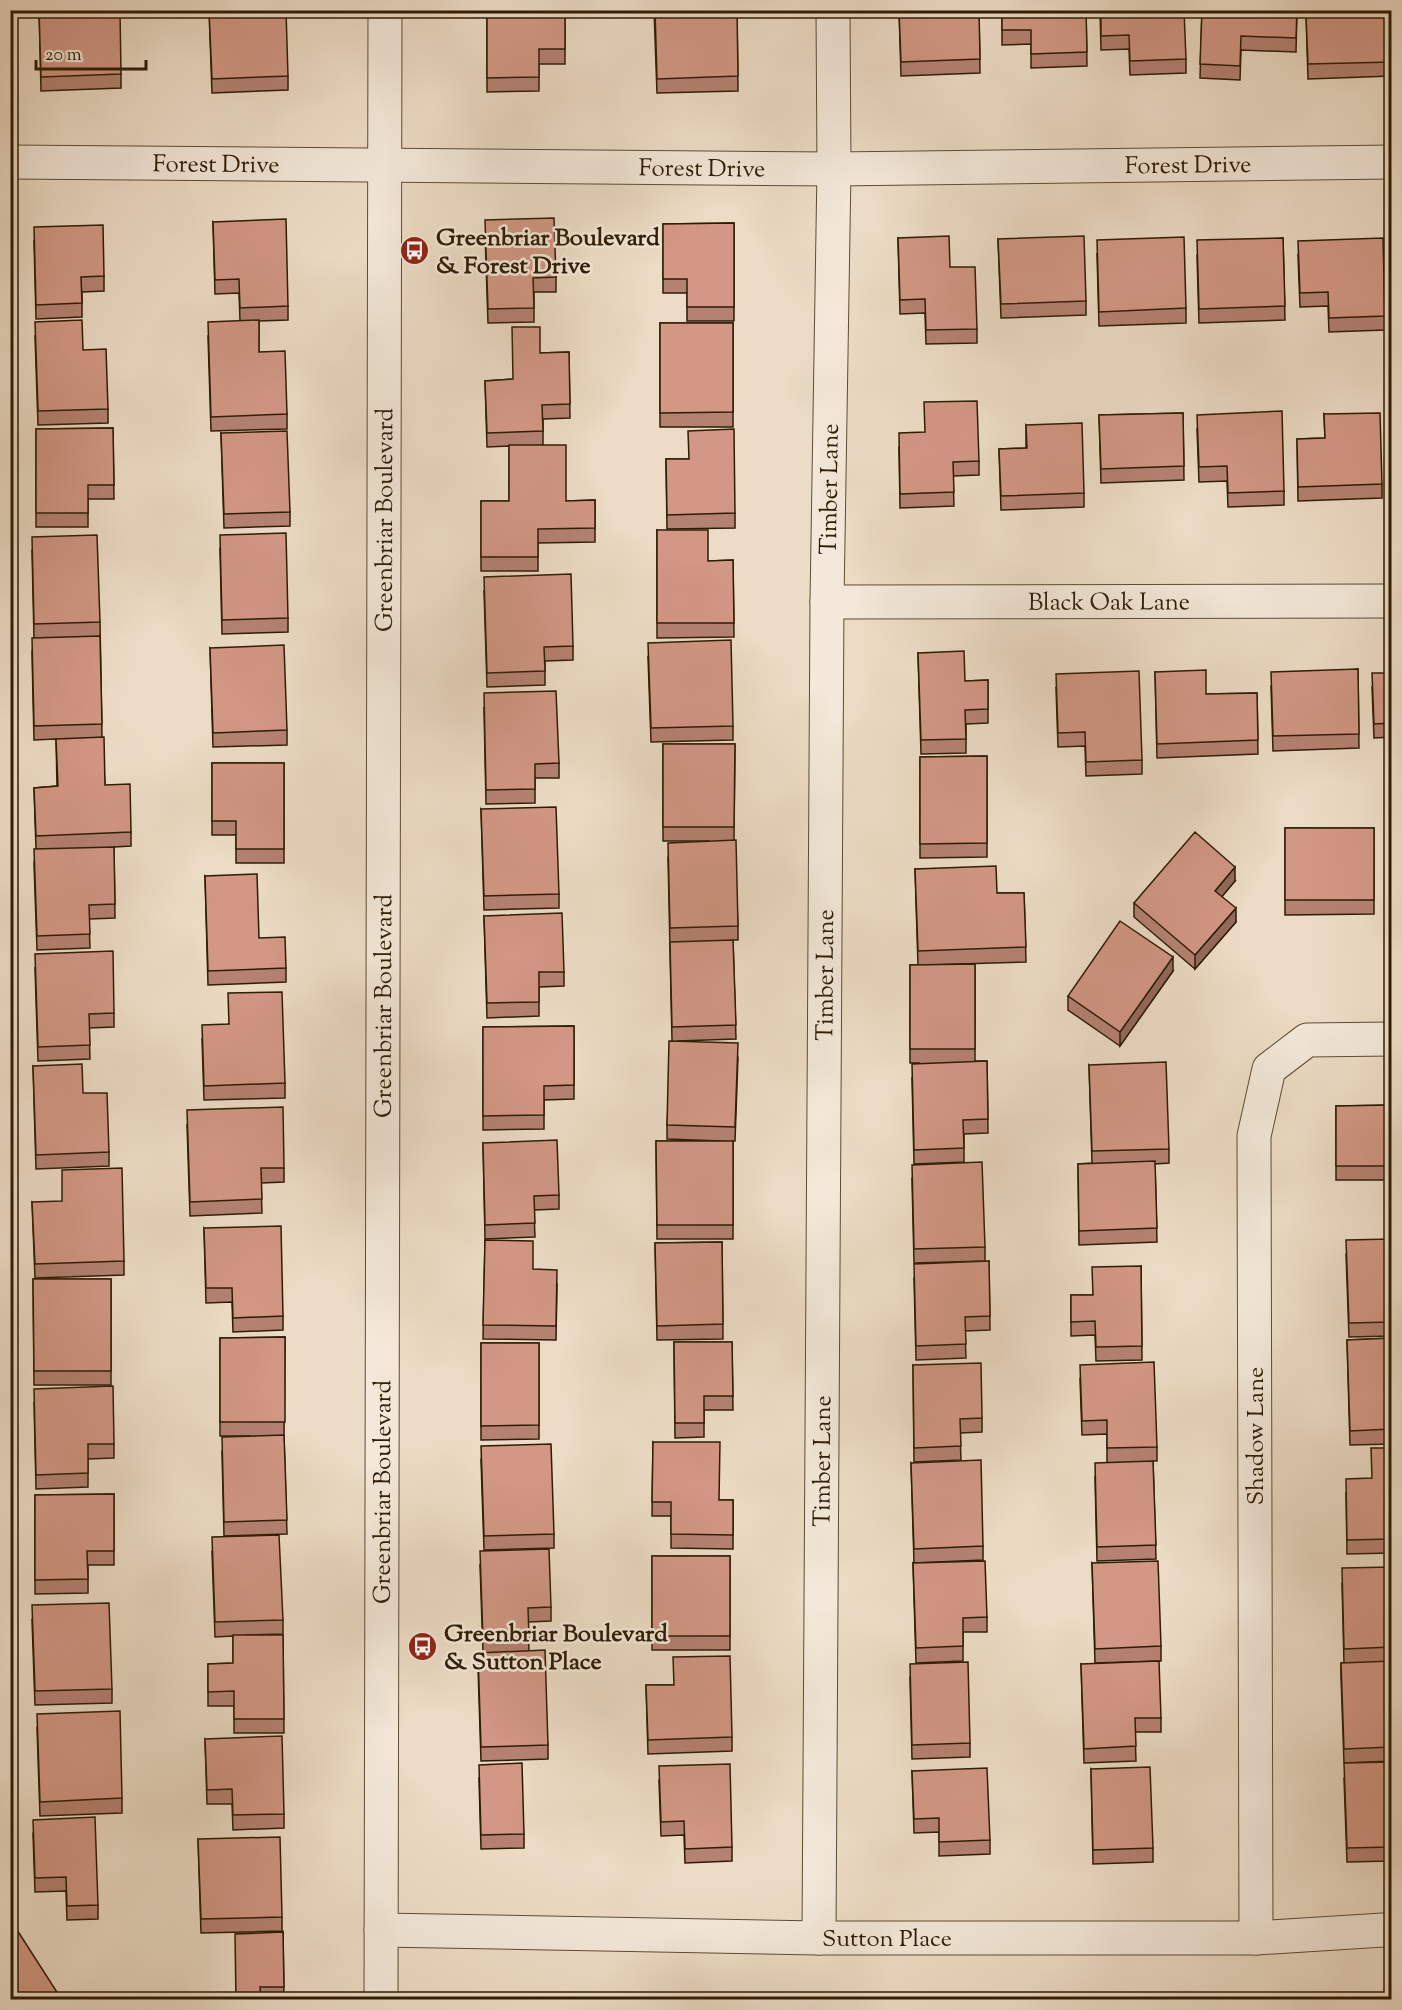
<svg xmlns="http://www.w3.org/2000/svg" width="1402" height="2010" font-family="'Sorts Mill Goudy',serif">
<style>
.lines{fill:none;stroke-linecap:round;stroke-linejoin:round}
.minor-casing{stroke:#5e4c34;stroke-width:35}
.tertiary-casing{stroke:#5e4c34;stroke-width:35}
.minor{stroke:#f3e8d9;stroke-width:33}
.tertiary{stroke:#f3e8d9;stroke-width:33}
.wall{fill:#b58272;stroke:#2e1c04;stroke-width:1.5}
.shaded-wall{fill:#936a5d;stroke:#2e1c04;stroke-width:1.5}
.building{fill:#d29785;stroke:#2e1c04;stroke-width:1.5}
.labels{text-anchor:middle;stroke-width:5;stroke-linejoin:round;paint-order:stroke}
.street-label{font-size:24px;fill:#2e1c04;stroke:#f3e8d9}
.poi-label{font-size:24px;font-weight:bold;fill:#2e1c04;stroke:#f3e8d9;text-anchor:start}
</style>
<rect width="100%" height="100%" fill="#ecdcc5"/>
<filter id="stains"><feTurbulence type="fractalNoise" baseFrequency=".00333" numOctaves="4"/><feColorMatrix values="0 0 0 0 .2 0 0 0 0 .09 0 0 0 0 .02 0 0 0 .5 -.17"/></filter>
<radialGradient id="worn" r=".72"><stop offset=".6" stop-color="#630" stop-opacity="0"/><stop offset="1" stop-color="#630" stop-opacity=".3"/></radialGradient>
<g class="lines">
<defs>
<g id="minor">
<path id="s1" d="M10,162L834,169L1392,162"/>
<path id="s2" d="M827,602L1392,601"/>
<path id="s3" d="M381,1930L819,1938H1256L1383,1930L1392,1932"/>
<path id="s4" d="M819,1938L827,602L834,169L833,10"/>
<path d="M1256,1938L1254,1136L1269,1069L1307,1040L1392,1039"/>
</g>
<g id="tertiary">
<path id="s5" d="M381,2000L385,10"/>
</g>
</defs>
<!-- minor casing -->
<use href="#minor" class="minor-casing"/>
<!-- tertiary casing -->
<use href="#tertiary" class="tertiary-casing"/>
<!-- minor -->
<use href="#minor" class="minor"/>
<!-- tertiary -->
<use href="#tertiary" class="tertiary"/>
</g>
<!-- wall -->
<path class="wall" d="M39,10L121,74V88L41,91Z
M209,10L288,76V90L212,93Z
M487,10H565V64H539V91L487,92Z
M654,10H737L738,91L657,93Z
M899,10H979L980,73L901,76Z
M1002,10H1086L1087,66L1031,68V44L1002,45Z
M1100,10L1186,59V73L1130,75L1129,49L1101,50Z
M1202,10H1297L1296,52L1241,50L1240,80L1200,78Z
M1334,10H1363V12H1392V76L1308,79L1306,14L1334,13Z
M213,222L288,306V320L259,321V352L287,414V429L211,431L208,336L240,321L239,293L215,294Z
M734,223V321H687V293H663V224Z
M485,234L556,277V292H534V322L488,323Z
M898,238L950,267L977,329V343L926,344L925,313L900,314Z
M1283,238L1285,320L1199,323L1197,255Z
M998,239L1086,301V315L1001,318Z
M34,241L104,276V291L82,292V317L36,319Z
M1097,254L1186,308V323L1099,326Z
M1298,255L1385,316V330L1329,332L1328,306L1300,307Z
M660,323H733V427H660Z
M35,336L83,350L108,409V423L38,425Z
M569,352L570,418L543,419V445L566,501L595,500V542L538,543V571H481V501H509V446L487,447L485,381L513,379L540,353Z
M1183,413L1184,480L1101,483L1099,415Z
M1324,414L1382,484V498L1298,501L1297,439L1325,438Z
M1026,425L1084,493V507L1001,510L999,449L1026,448Z
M113,428L114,499H88V527H36V429Z
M1197,429L1284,491V505L1228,507L1227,481L1199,482Z
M221,433L290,512V526L224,528Z
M899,447L979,461V475L953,476L954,506L900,508Z
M666,459H689L735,513V528L667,529Z
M657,530L708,561L733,560L734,637L657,638Z
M220,549L288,618V632L222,634Z
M32,551L100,622L102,737L105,785L131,832V846L114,847L115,918L89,919L90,948L37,950L34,864L36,849L34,788L57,786L56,739L34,740L32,653L34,638Z
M484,591L573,646V660L545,661V685L487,687Z
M210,648L287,730V745L213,747Z
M918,653L965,681L988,680V723L966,724V753L921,754Z
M648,657L733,726V740L651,742Z
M1358,669L1359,748L1273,751L1271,686Z
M1155,672L1206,694L1257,693L1258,754L1157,758Z
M1392,673V737L1374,738L1372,687Z
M1056,688L1142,760V774L1086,776L1085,746L1058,747Z
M484,708L559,763V778H535V803L486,804Z
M663,744H735L734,840L738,926V940H733L736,1039L677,1041L738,1057L735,1141H733V1239H657L656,1141H721L667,1139V1125L672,1041L668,857L709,841H663Z
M987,756V857L920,858V757Z
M212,763H284V863H236V835H212Z
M481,809L559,894V908L484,910Z
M1285,828H1374V914L1285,915Z
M1392,865V926H1390L1389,880Z
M915,869L997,893H1024L1026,962L926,965L975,964V1061H987L988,1133L964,1134V1162L914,1164L912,1078L919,1063H910V965H918Z
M205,876L286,968V982L208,985Z
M1235,881L1222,896L1236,922L1195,969L1134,917V903Z
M484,916L564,972V986L539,987V1016L487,1018Z
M35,968L114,1013V1027L89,1028L90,1059L38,1061Z
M1173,971L1120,1046L1068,1010V996Z
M228,1024L285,1083V1098L204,1100L202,1039Z
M574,1026V1099L544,1100V1129L483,1130V1027Z
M1089,1065L1169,1149V1163L1155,1164L1157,1242L1079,1245L1078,1164L1092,1163Z
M33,1066L83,1093L109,1152V1166L36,1169Z
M1392,1105V1180H1336V1106Z
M187,1125L284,1168V1182L261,1183L262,1213L190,1216Z
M483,1143L559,1195V1209L534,1210L535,1237L485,1239Z
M912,1179L985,1247V1261L914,1263Z
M32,1202L124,1261V1275L35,1278Z
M204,1228L283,1316V1330L233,1332L232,1302L206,1303Z
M1392,1239V1336L1349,1337L1346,1254Z
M485,1240L557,1284L556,1340L483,1339Z
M722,1242L723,1339L657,1340L655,1243Z
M989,1261L990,1330L965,1331L966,1358L916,1360L914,1278Z
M1141,1266L1142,1360L1096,1361L1095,1335L1071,1336V1295H1092Z
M33,1279H111V1385H34Z
M285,1337L284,1436L287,1534L224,1536L222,1451L251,1436H220V1338Z
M1392,1338V1444L1350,1445L1347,1340Z
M674,1342H732L733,1410H704V1437L675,1438Z
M481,1343H539V1439L481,1440Z
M913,1365L982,1418V1432L960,1433L961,1460L914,1462Z
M1080,1379L1157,1447V1461H1153L1156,1559L1097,1561L1095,1477L1107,1463V1434L1082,1435Z
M34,1403L114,1444V1458L88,1459V1487L36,1489Z
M653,1442L719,1500H733V1549L671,1548V1516H652Z
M1392,1448V1553L1347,1554L1346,1493L1372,1478Z
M481,1460L554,1534V1548L484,1550Z
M911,1463L983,1546V1560L914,1563Z
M114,1494V1565H88V1593L35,1594V1495Z
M212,1552L283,1620V1634L246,1635H283L284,1733H234V1706H208V1664L233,1663V1636L215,1637Z
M652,1556H730V1650H652Z
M913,1563L987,1617V1632H963V1661L916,1663Z
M1092,1563L1161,1646V1661L1095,1663Z
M480,1565L551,1607V1621L528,1622L529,1651L548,1745V1759L481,1761L478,1667L483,1653Z
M1392,1567V1761L1344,1763L1341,1677V1663H1344L1342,1583Z
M32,1620L112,1689V1703L35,1705Z
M1081,1664L1161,1718V1732H1135L1136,1761L1084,1763Z
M910,1678L970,1743V1757L912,1759Z
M646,1685H673L732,1737V1751L648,1754Z
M37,1728L122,1798V1813L40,1816Z
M205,1739L284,1814V1828L233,1830L232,1804H207Z
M1392,1762V1861L1347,1862L1344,1778Z
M1091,1769L1153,1848V1862L1093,1864Z
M912,1771L990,1840V1854L939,1856V1832L914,1833Z
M479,1779L524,1834V1848L481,1849Z
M659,1781L732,1847V1861L685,1863L684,1835L661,1836Z
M33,1834L98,1905V1919L67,1920L66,1891L35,1892Z
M198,1839L282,1917V1931L201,1933Z
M283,1932L284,2000H236Z"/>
<!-- shaded-wall -->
<path class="shaded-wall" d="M1235,867V881L1215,905V891Z
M1236,908V922L1195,969V955Z
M1173,957V971L1120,1046V1032Z"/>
<!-- building -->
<path class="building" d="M39,10H120L121,74L41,77Z
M209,10H286L288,76L212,79Z
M487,10H565V49H539V77L487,78Z
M655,10H737L738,76L657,79Z
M899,10H979L980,59L901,62Z
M1002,10H1086L1087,52L1031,54V30H1002Z
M1101,10H1184L1186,59L1130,61L1129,35L1101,36Z
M1202,10H1297L1296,38L1241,36L1240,66L1200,64Z
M1335,10H1363V12H1392V62L1308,64L1306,14L1335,13Z
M554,218L556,277L533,278L534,308L488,309L485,220Z
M286,219L288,306L240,308L239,279L215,280L213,222Z
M734,223V307H687V279H663V224Z
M103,225L104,276L81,277L82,303L36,305L34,227Z
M949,236L950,267H975L977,329L926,330L925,299L900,300L898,238Z
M1084,236L1086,301L1001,304L998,239Z
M1184,237L1186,308L1099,312L1097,240Z
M1283,238L1285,306L1199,309L1197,240Z
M1383,238L1385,316L1329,318L1328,292L1300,293L1298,241Z
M82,320L83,350L106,349L108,409L38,411L35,322Z
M259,320V352L285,351L287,414L211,417L208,322Z
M660,323H733V412L660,413Z
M512,327H540V353L569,352L570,404L542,405L543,431L487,433L485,381L513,379Z
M977,401L979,461L953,462L954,492L900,494L899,433L925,432L924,402Z
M1282,411L1284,491L1228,493L1227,466L1199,467L1197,415Z
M1183,413L1184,466L1101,469L1099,415Z
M1380,413L1382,484L1298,487L1297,439L1325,438L1324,414Z
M1082,423L1084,493L1001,496L999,449L1027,448L1026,425Z
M113,428L114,485H88V513H36V429Z
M734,429L735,513L667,515L666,459H689L688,431Z
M287,431L290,512L224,514L221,433Z
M509,445H566V501L595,500V528L538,529V557H481V501H509Z
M657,530H708V561L733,560L734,623H657Z
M286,533L288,618L222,620L220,535Z
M97,535L100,622L34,624L32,537Z
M571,574L573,646L544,647L545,671L487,673L484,577Z
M100,636L102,724L34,726L32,638Z
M731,640L733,726L651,728L648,643Z
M284,645L287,730L213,733L210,648Z
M964,651L965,681L988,680V709L965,710L966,739L921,740L918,653Z
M1358,669L1359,734L1273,736L1271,672Z
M1206,670V694L1257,693L1258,740L1157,744L1155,672Z
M1139,671L1142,760L1086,762L1085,732L1058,733L1056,674Z
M1372,673H1392V723L1374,724Z
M556,691L559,763L535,764V789L486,790L484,693Z
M104,737L105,785L130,784L131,832L36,836L34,788L58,786L56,739Z
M663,744H735L734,827H663Z
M987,756V843L920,844V757Z
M212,763H284V849H236V821H212Z
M556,807L559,894L484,896L481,809Z
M1285,828H1374V900H1285Z
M1195,832L1235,867L1215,891L1236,908L1195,955L1134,903Z
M736,840L738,926L670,928L668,843Z
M114,847L115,904L89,905L90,934L37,936L34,849Z
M1392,865V912H1390L1389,866Z
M996,866L997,893H1024L1026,947L918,951L915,869Z
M257,874L259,938L285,937L286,968L208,971L205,876Z
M562,913L564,972H539V1002L487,1003L484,916Z
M1120,921L1173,957L1120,1032L1068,996Z
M733,940L736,1025L672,1027L670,942Z
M113,951L114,1013L89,1014L90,1045L38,1047L35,954Z
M975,964V1049H910V965Z
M282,992L285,1083L204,1086L202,1025L229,1024L228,993Z
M574,1026V1085L544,1086V1115L483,1116V1027Z
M669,1041L738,1043L735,1127L667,1125Z
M987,1061L988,1119L963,1120L964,1148L914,1150L912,1064Z
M1166,1062L1169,1149L1092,1151L1089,1065Z
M82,1064L83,1093H107L109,1152L36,1155L33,1066Z
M1392,1105V1166H1336V1106Z
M283,1107L284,1168H261L262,1199L190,1202L187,1110Z
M557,1140L559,1195L534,1196L535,1223L485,1225L483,1143Z
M656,1141H733V1225H657Z
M1155,1161L1157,1228L1079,1231L1078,1164Z
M982,1162L985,1247L914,1249L912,1165Z
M122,1168L124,1261L35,1264L32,1202L62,1201V1170Z
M281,1226L283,1316L233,1318L232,1288H206L204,1228Z
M1392,1239V1322L1349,1323L1346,1240Z
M485,1240L533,1241V1269L557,1270L556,1326L483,1325Z
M722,1242L723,1324L657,1326L655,1243Z
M989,1261L990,1316L965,1317L966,1344L916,1346L914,1264Z
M1141,1266L1142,1346L1096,1347L1095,1321L1071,1322V1295H1093L1092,1267Z
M33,1279H111V1371H34Z
M285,1337V1422H220V1338Z
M1392,1338V1429L1350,1431L1347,1340Z
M674,1342H732L733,1396H704V1423H675Z
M481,1343H539V1425L481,1426Z
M1154,1362L1157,1447L1107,1448V1420L1082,1421L1080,1365Z
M981,1363L982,1418L960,1419L961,1446L914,1448L913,1365Z
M113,1386L114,1444H88V1473L36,1475L34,1389Z
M284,1435L287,1520L224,1522L222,1437Z
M653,1442H720L719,1500H733V1535L671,1534V1502H652Z
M551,1444L554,1534L484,1536L481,1446Z
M1371,1448H1392V1539L1347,1540L1346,1479L1372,1478Z
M981,1460L983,1546L914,1549L911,1463Z
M1153,1461L1156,1545L1097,1547L1095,1463Z
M114,1494V1551H87L88,1579L35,1580V1495Z
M279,1535L283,1620L215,1622L212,1537Z
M549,1549L551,1607L528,1608L529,1637L483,1639L480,1551Z
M652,1556H730V1636H652Z
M985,1561L987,1617L963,1618V1646L916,1648L913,1563Z
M1158,1561L1161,1646L1095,1649L1092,1563Z
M1392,1567V1647L1344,1649L1342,1568Z
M109,1603L112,1689L35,1691L32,1605Z
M233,1635H283L284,1719H234V1691L208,1692V1664L233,1663Z
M545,1650L548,1745L481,1747L478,1653Z
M730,1656L732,1737L648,1740L646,1685H674L673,1657Z
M1159,1661L1161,1718H1135L1136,1746L1084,1749L1081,1664Z
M1392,1661V1747L1344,1749L1341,1663Z
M968,1662L970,1743L912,1745L910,1664Z
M120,1711L122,1798L40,1802L37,1714Z
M282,1736L284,1814L233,1815L232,1789L207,1790L205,1739Z
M1392,1762V1847L1347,1848L1344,1763Z
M522,1763L524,1834L481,1835L479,1765Z
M730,1764L732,1847L685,1849L684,1821L661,1822L659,1766Z
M1150,1767L1153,1848L1093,1850L1091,1769Z
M987,1768L990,1840L939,1842V1818L914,1819L912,1771Z
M95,1817L98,1905L67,1906L66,1877L35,1878L33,1820Z
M280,1837L282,1917L201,1919L198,1839Z
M10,1919L62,2000H10Z
M283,1932L284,1987H260L261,2000H236L235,1934Z"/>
<!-- icons -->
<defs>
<symbol id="bus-disc" viewBox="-11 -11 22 22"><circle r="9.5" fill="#8f2418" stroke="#f3e8d9"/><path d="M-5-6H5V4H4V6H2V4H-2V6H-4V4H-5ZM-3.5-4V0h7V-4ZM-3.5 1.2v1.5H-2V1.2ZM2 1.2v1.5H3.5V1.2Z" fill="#fff"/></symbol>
</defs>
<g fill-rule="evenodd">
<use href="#bus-disc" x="398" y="234" width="33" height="33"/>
<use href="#bus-disc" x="406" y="1630" width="33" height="33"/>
</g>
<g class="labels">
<!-- street labels -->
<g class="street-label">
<text dy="8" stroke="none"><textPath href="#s1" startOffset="206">Forest Drive</textPath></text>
<text dy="8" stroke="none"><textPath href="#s1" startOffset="1178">Forest Drive</textPath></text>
<text dy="8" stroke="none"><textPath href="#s1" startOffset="692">Forest Drive</textPath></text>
<text dy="8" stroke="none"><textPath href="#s4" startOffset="1449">Timber Lane</textPath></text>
<text dy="8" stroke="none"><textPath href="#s5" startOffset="1480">Greenbriar Boulevard</textPath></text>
<text dy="8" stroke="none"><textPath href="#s2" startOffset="282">Black Oak Lane</textPath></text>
<text dy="8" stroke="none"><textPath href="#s4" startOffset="963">Timber Lane</textPath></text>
<text dy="8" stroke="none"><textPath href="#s5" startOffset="994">Greenbriar Boulevard</textPath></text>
<text transform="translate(1255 1436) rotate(-90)" y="8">Shadow Lane</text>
<text dy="8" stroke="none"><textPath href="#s4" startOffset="477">Timber Lane</textPath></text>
<text dy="8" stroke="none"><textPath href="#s5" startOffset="508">Greenbriar Boulevard</textPath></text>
<text dy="8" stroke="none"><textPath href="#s3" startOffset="506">Sutton Place</textPath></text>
</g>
<!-- poi labels -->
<g class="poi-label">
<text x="436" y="245">Greenbriar Boulevard<tspan x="436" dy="28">&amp; Forest Drive</tspan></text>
<text x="444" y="1641">Greenbriar Boulevard<tspan x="444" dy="28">&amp; Sutton Place</tspan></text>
</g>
</g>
<!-- margin -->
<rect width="1402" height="2010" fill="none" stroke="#ecdcc5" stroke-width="36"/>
<rect x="12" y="12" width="1378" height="1986" fill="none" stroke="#2e1c04" stroke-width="3"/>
<rect x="18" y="18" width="1366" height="1974" fill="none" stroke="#2e1c04" stroke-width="1.5"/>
<!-- scale -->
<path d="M36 60v9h110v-9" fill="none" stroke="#2e1c04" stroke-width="3"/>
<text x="45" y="60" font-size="18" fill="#2e1c04" stroke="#f3e8d9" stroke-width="4.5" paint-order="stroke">20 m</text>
<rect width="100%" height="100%" filter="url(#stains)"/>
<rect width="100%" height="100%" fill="url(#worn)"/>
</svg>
